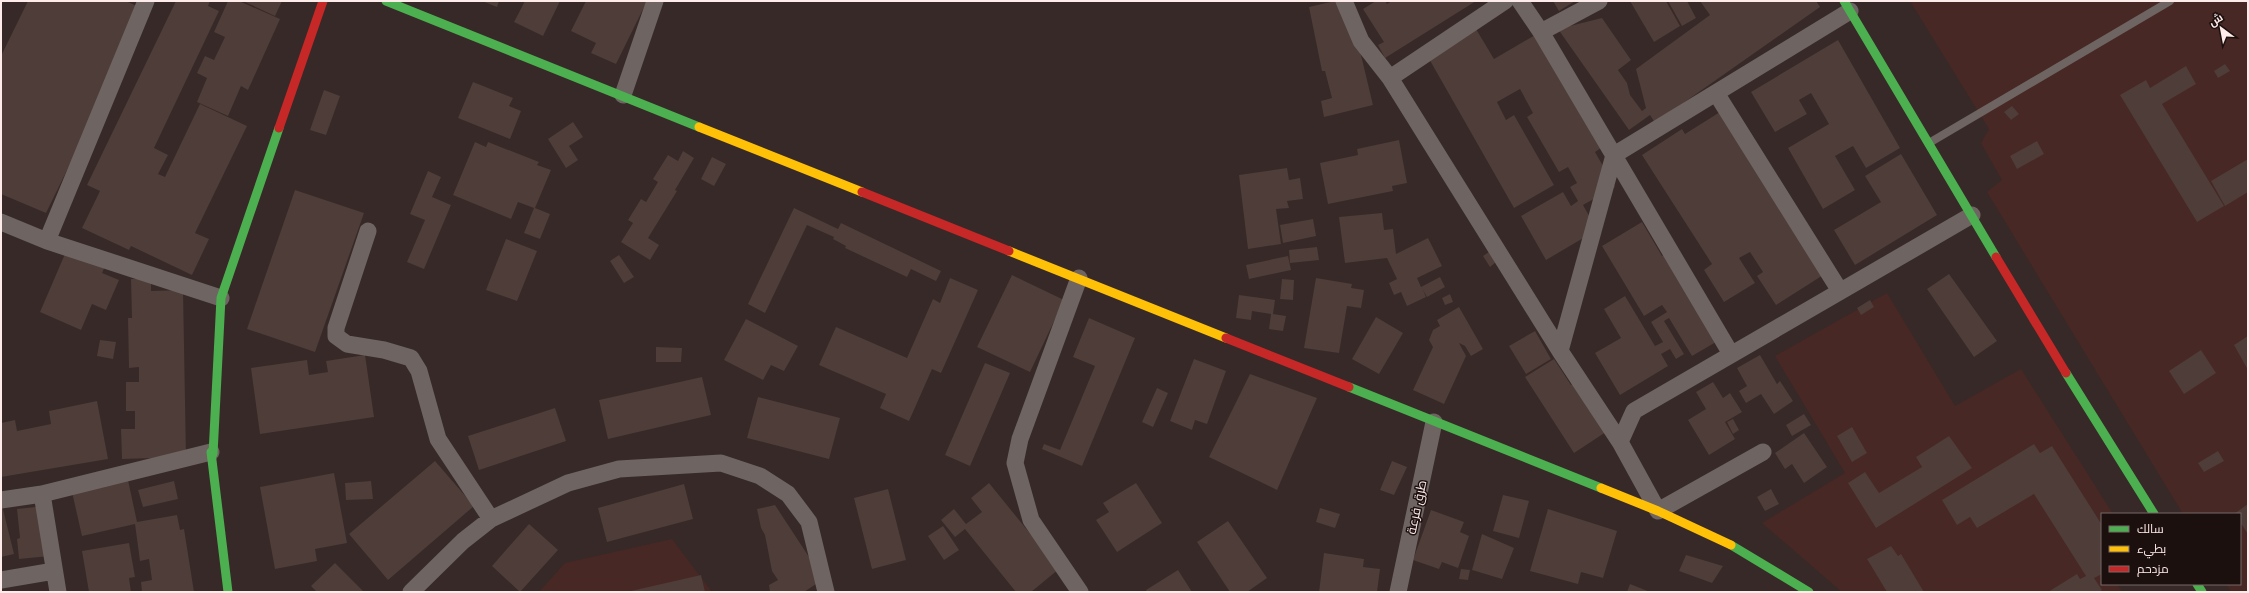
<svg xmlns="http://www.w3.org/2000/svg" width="2249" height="593" font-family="Karla,Cairo,sans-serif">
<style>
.built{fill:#472825}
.building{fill:#4e3d38}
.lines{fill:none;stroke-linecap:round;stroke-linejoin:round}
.lane{stroke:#6e6462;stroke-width:8}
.street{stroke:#6e6462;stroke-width:17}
.fast{stroke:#4caf50;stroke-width:9}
.slow{stroke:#ffc107;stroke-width:9}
.jam{stroke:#c62828;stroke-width:9}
.labels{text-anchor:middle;stroke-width:3;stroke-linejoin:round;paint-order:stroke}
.street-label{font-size:13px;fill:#feecea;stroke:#1c100f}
</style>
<rect width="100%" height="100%" fill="#372927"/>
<!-- built -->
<path class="built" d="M1910,1H2248V592H2231L2226,584H2240V514H2183L1987,192L2002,180L1981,143L1989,129Z
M1887,293L1955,406L2021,369L2113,514H2102V584H2117L2122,592H1842L1762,523L1845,473L1775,356Z
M672,539L712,592H539L565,563Z"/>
<!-- building -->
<path class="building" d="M28,1H126L145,10L46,213L1,194V56Z
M176,1H210L208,6L219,11L154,148L168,155L158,174L165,177L200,104L247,126L195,233L209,239L192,275L131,246L129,250L82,228L100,191L87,185Z
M228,1H239L280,19L248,90L241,86L228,116L197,102L207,78L197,73L205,56L214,60L225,37L214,32Z
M243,1H282L275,16Z
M482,1H499L497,7Z
M525,1H560L543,36L514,22Z
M586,1H647L616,64L591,53L596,43L571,31Z
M1335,1H1348L1373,105L1324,117L1321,101L1332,98L1325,71H1322L1309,7Z
M1376,1H1385L1387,4L1392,1H1476L1385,58L1378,45L1384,42L1363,9Z
M1553,1H1575L1559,11Z
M1630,1H1666L1680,26L1654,42Z
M1668,1H1687L1696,18L1682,26Z
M1700,1H1816L1820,7L1679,106L1659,129L1650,115L1629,130L1558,29L1602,18L1631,60L1618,70L1627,83L1630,95L1642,111L1646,108L1636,69L1710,15Z
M1476,29L1494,59L1542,31L1607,144L1595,152L1615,187L1583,205L1597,230L1546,260L1521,216L1563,192L1571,206L1578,201L1570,187L1577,183L1568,167L1559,172L1527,117L1533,113L1520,89L1497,102L1506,120L1514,115L1554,185L1514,208L1428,57Z
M1838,40L1900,148L1866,168L1853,146L1835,156L1855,190L1823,209L1788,148L1829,124L1811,93L1799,100L1807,114L1775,132L1751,92Z
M2225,64L2230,71L2218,78L2214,71Z
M2186,66L2196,84L2162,104L2224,206L2197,222L2120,95L2146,80L2150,88Z
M473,82L513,98L509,106L521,111L510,139L458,118Z
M324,90L340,96L326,135L310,130Z
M2012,106L2019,114L2011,120L2004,112Z
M1720,112L1828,272L1776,305L1757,276L1763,272L1750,252L1739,258L1755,283L1724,302L1704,270L1712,264L1642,155L1682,129L1685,134Z
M573,122L583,137L569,146L578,160L566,168L548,139Z
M1399,140L1407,183L1392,186L1393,191L1328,204L1320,163L1358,155L1357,149Z
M2037,141L2044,154L2017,169L2010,156Z
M475,142L486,147L488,142L539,162L537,165L551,170L535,208L550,214L540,239L524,233L534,208L518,202L511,219L453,195Z
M683,151L694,158L675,190L677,191L648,238L659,245L650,260L621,242L633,223L628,220L641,199L646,202L658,182L653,179L668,155L678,161Z
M1901,154L1937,215L1855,265L1834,230L1881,202L1865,176Z
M712,157L726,164L714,186L701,179Z
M2248,159V192L2225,206L2211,181Z
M1287,168L1289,180L1300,178L1303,199L1287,201L1289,208L1276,209L1281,244L1248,249L1239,175Z
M428,171L441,177L432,197L451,205L424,269L407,262L425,220L410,214Z
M295,190L364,213L315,352L247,329Z
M794,208L838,229L841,223L941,271L936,281L911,269L907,277L845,248L846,246L833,239L834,237L807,225L765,313L748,304Z
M1382,213L1384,230L1393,229L1396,254L1428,238L1442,266L1417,278L1421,287L1440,277L1445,287L1427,297L1423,290L1426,297L1407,306L1401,292L1394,295L1389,283L1397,279L1387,258L1345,263L1339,217Z
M1313,219L1316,236L1283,243L1280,225Z
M1642,222L1662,256L1669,252L1716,342L1692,356L1669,318L1664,321L1684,354L1676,359L1670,349L1661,354L1668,366L1620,395L1595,353L1621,338L1604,309L1625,296L1655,346L1663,342L1651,322L1667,312L1662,305L1644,316L1602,246Z
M506,239L537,251L517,301L486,290Z
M68,247L106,264L102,273L119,280L106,310L92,304L81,330L40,312Z
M1317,247L1319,260L1290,263L1289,250Z
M1489,252L1496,262L1490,267L1483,256Z
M619,255L634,277L624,283L610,261Z
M1288,256L1291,270L1249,279L1246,265Z
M1949,274L1997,341L1974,357L1927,289Z
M1012,275L1064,300L1030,372L977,347Z
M950,278L978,290L941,373L932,369L909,421L880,408L886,394L819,365L836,327L907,358L933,299L940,303Z
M1316,278L1352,284L1351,288L1364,290L1361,308L1347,306L1339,353L1304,348Z
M131,279H151V291L183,290L186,457L122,459L121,429H135V411H126V382H139V367L129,368L128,318H132Z
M1282,279L1294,280L1293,300L1280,299Z
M1450,294L1453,302L1445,305L1442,298Z
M1239,295L1275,300L1273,314L1286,316L1283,331L1269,329L1271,314L1252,311L1251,320L1236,318Z
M1870,300L1874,307L1861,315L1857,308Z
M1459,307L1483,349L1471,356L1465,346L1459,343L1466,356L1444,404L1413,390L1433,347L1429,340L1433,330L1440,326L1437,320Z
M1376,317L1403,333L1379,374L1352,359Z
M1089,318L1135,338L1082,466L1042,449L1044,444L1060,450L1095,366L1073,357Z
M746,319L798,346L784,371L771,365L763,380L724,360Z
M1535,331L1551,359L1526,374L1509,346Z
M2248,336V370L2234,345Z
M100,340L116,342L113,359L97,356Z
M656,347L682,348L681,362H656Z
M2201,350L2216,373L2184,394L2169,371Z
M365,355L374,417L260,434L251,368L307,360L309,375L328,372L326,361Z
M1760,355L1777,384L1780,381L1793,401L1774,414L1761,394L1746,403L1739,391L1747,386L1737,368Z
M1194,359L1226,371L1207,424L1195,420L1192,430L1170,421Z
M1554,359L1571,385L1580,379L1612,428L1574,453L1525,377Z
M985,363L1010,373L970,466L945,455Z
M1250,374L1317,398L1277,490L1209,457Z
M702,377L711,415L608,439L599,400Z
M1713,382L1723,398L1730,393L1742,412L1725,422L1735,439L1709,455L1688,420L1706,409L1696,392Z
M1157,388L1168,393L1153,427L1142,422Z
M758,397L840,418L829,459L747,438Z
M97,401L108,459L1,477V423L15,420L17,431L51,424L49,411Z
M555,408L566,441L479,470L468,436Z
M1804,414L1811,425L1792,436L1786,425Z
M1733,419L1739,430L1733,434L1727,422Z
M1852,427L1867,453L1852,462L1837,436Z
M1804,433L1827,467L1804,483L1792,464L1785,469L1775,453Z
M1949,436L1972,468L1876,528L1848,483L1865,472L1879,493L1922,467L1916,457Z
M2034,444L2040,453L2052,446L2102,525V574L2094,578L2102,590L2099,592H2048L2077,574L2080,579L2086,576L2034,494L1977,528L1970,517L1957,525L1942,500Z
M2218,451L2224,461L2204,472L2198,463Z
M435,461L474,506L388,580L349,534Z
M1392,461L1407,467L1394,495L1380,490Z
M334,473L347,543L315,549L317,561L275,569L260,487Z
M128,480L137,522L177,515L180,530L184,529L194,592H142L141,582L152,580L149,559L140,561L135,524L82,536L72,492Z
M174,481L178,499L143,507L138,490Z
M371,481L373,499L346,500L345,483Z
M989,483L1059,569L1031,592H1016L965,529L955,537L941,520L954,509L966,524L982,512L971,498Z
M1136,483L1162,523L1117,552L1096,520L1109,512L1103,503Z
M684,484L693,519L607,542L598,508Z
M888,489L906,560L872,569L854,498Z
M1771,489L1779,504L1765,511L1757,497Z
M1503,495L1529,501L1519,538L1493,531Z
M1,501L14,554L1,557Z
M2248,504V534L2240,522V514H2234Z
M775,505L811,560L816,584L804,592H770L769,585L778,580L772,571L765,535L761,528L757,509Z
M45,506L50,556L19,559L17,539L20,538L17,509Z
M1320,508L1340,514L1335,528L1316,522Z
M1548,509L1617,531L1603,578L1581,572L1578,584L1530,571Z
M1431,510L1464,522L1460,532L1469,536L1458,568L1442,562L1439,569L1413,560Z
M1228,521L1267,578L1247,592H1230L1197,542Z
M529,524L558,550L520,592L492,566Z
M943,526L959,550L944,560L928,536Z
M1482,534L1514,548L1502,579L1472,570Z
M129,543L135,577L129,578L131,592H89L82,551Z
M1891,546L1898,556L1901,554L1924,592H1887L1867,559Z
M1324,553L1364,559L1363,567L1380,569L1377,592H1319Z
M1686,555L1723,566L1712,583L1679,571Z
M335,563L364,592H317L311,586Z
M1461,569L1470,570L1468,580L1459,579Z
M1178,570L1192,592H1147L1146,590Z
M701,575L705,592H632L631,591Z
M1630,584L1650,592H1627Z"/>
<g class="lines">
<!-- lane -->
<path class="lane" d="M1929,143L2170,1"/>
<!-- street -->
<path class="street" d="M1344,1L1361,41L1390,78L1560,351L1620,442
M1520,1L1541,32L1731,354
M1541,32L1599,1
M1390,78L1505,1
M1716,93L1840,291
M623,95L655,1
M1,222L47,241L221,298
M368,231L336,328V336L347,344L384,350L411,358L419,371L438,439L491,519
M47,241L146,1
M1079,278L1020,439L1015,463L1031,520L1080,592
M1560,351L1614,155L1850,11
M1763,452L1658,511L1620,442L1634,411L1972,215
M42,494L58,592
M1,500L42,494L211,452
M1,580L54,571
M411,592L463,541L491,519L568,483L619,469L721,463L760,476L788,494L809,522L826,592
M1398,592L1434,422"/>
<!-- fast -->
<path class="fast" d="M386,1L699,127
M1844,1L1996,257
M2066,373L2154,514
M1349,387L1601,488
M1731,545L1809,592
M2197,584L2202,592
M228,592L211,452L213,454L221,298L279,128"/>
<!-- slow -->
<path class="slow" d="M699,127L862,192
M1009,251L1226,338
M1601,488L1658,511L1731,545"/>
<!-- jam -->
<path class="jam" d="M279,128L323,1
M862,192L1009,251
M1996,257L2066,373
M1226,338L1349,387"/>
</g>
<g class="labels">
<!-- street labels -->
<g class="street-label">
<text transform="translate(1416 507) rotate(-78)" y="5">طرق فرعة</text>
</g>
</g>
<!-- border -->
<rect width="2249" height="593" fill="none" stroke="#feecea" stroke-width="4"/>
<!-- legend -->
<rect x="2101" y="513" width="140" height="72" fill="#1c100f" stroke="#766867"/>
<rect x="2109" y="526" width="20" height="6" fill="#4caf50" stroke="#766867"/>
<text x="2137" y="533" font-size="12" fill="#feecea">سالك</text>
<rect x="2109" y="546" width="20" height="6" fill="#ffc107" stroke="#766867"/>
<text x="2137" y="553" font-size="12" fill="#feecea">بطيء</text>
<rect x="2109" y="566" width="20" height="6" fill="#c62828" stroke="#766867"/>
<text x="2137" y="573" font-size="12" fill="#feecea">مزدحم</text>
<!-- north arrow -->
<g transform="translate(2221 28) rotate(328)" stroke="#1c100f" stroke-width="3" paint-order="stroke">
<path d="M0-3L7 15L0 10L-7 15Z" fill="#feecea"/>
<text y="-6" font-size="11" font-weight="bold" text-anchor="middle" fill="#feecea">ش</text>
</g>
</svg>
